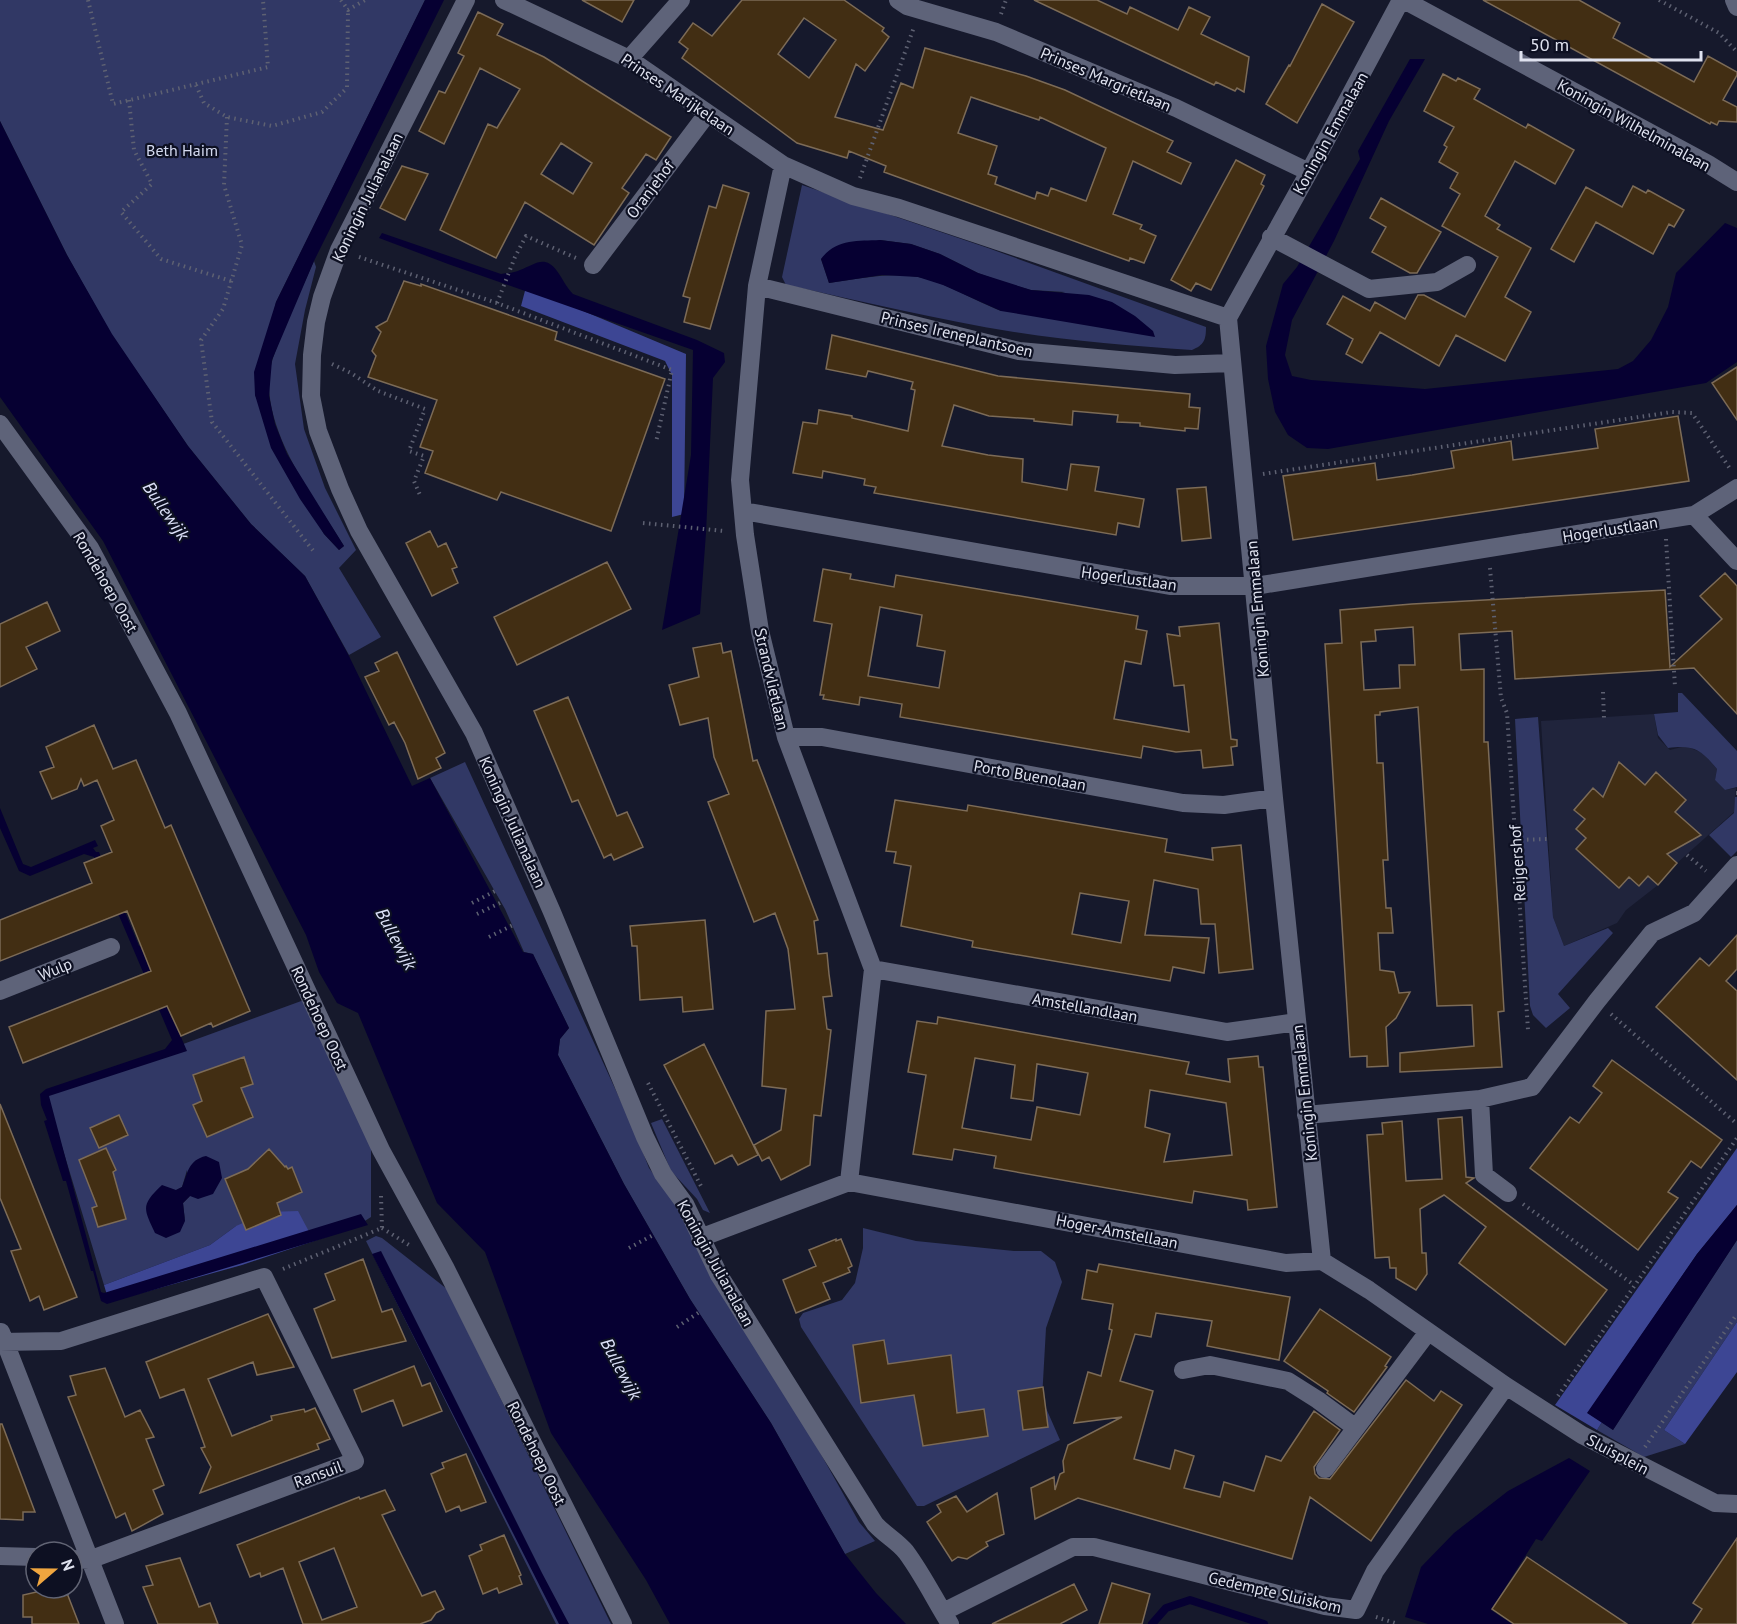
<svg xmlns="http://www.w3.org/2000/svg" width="1737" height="1624" font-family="'PT Sans',sans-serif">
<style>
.built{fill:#20243c}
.green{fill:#313865;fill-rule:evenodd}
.forest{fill:#3d4694}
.water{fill:#060032}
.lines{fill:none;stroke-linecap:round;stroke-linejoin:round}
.stream{stroke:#060032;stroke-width:8}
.building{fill:#422e13;stroke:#7c6b57;stroke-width:1.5;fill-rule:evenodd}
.path{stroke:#5e6172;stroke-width:4;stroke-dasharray:1.5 4.5;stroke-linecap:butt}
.minor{stroke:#5e6379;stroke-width:18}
.labels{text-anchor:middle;stroke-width:4.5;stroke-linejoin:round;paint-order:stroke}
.street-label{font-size:16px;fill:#dfe2ef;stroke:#0d1022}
.park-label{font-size:16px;fill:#d5dbf1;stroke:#0d1022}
.water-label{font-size:18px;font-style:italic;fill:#dde2f9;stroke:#0d1022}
</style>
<rect width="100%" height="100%" fill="#16192c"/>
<!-- built -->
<path class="built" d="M1654,714L1658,738L1670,750L1685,746L1703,753L1717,769L1715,780L1725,790L1736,788L1734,812L1677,863L1658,885L1626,910L1617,923L1564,946L1553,917L1541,721Z"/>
<!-- green -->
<path class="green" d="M0,0H425L276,302L255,395L324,534L339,550L344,546C313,496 253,420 273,358C284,325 300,293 314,261L316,267L305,310L295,364L304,429L325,488L356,550L339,568L381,637L349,655L305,576L251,524L188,446L111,334L67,255L0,121Z
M802,185L988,248L1206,327C1206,340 1204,345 1192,350C1132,346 1073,341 1014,332C938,320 862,301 786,285L782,277ZM880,240L911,244L940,254L978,273L1003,282L1031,290L1065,292L1001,311C975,301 945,282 918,277C889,272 858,279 829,283L821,259Z
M1678,693H1682L1737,751V787L1725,790L1715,780L1717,769C1700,749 1694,745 1668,748L1658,735L1654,714L1678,712Z
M1538,717L1553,917L1564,946L1608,928L1613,933L1558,994L1570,1008L1546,1028L1533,1015L1530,1006L1515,719Z
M465,762L635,1132L649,1168L678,1208L804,1424L859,1522L875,1541L845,1554L771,1423L690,1299L624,1184L558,1055L560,1039L569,1028L533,954L524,952L505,909L430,778Z
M1735,797H1737V851L1731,857L1709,835L1734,813Z
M304,1000L371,1135V1217L354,1228L314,1241L236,1226L210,1245L104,1285L46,1094ZM187,1170L190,1196L183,1203L185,1221L176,1190L182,1187Z
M662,1119L710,1213L703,1210L697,1199L671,1171L651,1123Z
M863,1228L916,1241L1014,1251H1041L1055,1262L1062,1282L1046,1328L1042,1399L1060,1440L924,1506H917L801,1327L799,1319L803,1313L842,1300L855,1283L863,1248Z
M376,1236L382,1238L447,1289L611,1624H556L366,1241Z
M1737,1240V1322L1664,1430L1685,1444L1644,1457L1597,1430L1602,1422L1613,1430Z"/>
<!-- forest -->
<path class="forest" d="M526,287L686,354L684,514L672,517V375L665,361L521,306Z
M1737,1148V1205L1697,1254L1588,1413L1602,1422L1597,1430L1555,1405Z
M298,1211L314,1241L242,1265L109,1302L104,1285L210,1245L236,1226L269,1212Z
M1737,1322V1372L1685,1444L1664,1430Z"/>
<!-- water -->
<path class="water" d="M425,0H444L314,261L272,360L269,396L275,424L287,454L344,546L339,550L324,534L300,499L271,448L255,395L254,372L276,302Z
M1410,59H1425L1389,121L1334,241L1292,320L1285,355L1292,376L1311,380L1425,389L1618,369L1633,361L1651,340L1668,307L1676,273L1725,223L1737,228V362L1706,383L1328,449L1307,448L1288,435L1275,412L1268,379L1266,346L1283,284L1297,267L1360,159L1358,151Z
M0,121L67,255L112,334L188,446L251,524L305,576L349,656L412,786L430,778L523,952L533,954L569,1028L560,1039L558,1055L624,1184L690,1299L771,1423L845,1554L876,1593L906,1624H670L646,1580L551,1433L485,1252L437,1203L358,1013L337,1003L319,972L306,935L103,541L0,397Z
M382,233L501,274C507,273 514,273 520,270C535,265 544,254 557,271C563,279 566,287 573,294L697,340L724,353L725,362L713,378L706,533L700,614L662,630L691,455L693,350L448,264L379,238Z
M880,240L911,244L940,254L978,273L1031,290L1089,295L1112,302L1135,316L1153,331L1155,337L1001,311L943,285L918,277L882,275L829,283L821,259C836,239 857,241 880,240Z
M0,808L23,864L31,867L95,840L98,846L93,848L96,852H99L105,868H107L139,946H142L187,1051L49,1096L101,1292L104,1293L361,1214L368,1225L107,1304L101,1301L93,1271H91L66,1181H63L44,1121L47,1120L41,1105L40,1094L46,1089L165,1049L172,1040L94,857L84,854L30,876L19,871L0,828Z
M206,1156L219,1162L222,1178L213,1194L198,1199L190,1196L183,1203L185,1221L180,1232L166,1238L155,1233C143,1208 141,1205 162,1185L176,1190L182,1187C188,1173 188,1160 206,1156Z
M1737,1205V1240L1613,1430L1587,1413L1697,1254Z
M381,1251L542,1573L569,1624H559L372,1254Z
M1569,1458L1590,1471L1542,1541L1536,1539L1491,1610L1512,1624H1428L1405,1617L1421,1567L1454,1533L1508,1491Z"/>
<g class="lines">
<!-- stream -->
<path class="stream" d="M1152,1624L1166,1608L1190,1600L1264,1624"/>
</g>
<!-- building -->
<path class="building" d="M582,0H634L622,22Z
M742,0H844L884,28L882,31L889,37L865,71L856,64L835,117L883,130L901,83L913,88L925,48L1026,76L1065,90L1173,141L1167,152L1191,163L1181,184L1133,161L1113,214L1142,225L1140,229L1156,236L1144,263L1130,258L1129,261L884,172L886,166L849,151L847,158L797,143L682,58L688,49L679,42L693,23L712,36ZM804,18L836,40L809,78L778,54ZM971,97L1039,120L1040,117L1106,148L1086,201L1051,188L1048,196L1037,192L1035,199L995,184L997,177L988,174L997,146L958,133Z
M1034,0H1097L1127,14L1130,7L1178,30L1189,7L1210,17L1201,34L1249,57L1244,92L1237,88L1235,91L1216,82L1214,85Z
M1483,0H1579L1620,23L1613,38L1694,82L1708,56L1737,72V75L1723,100L1737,107V122L1719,121L1717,125L1711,122L1710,124Z
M1322,4L1354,22L1297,123L1266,104L1289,65L1290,66Z
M478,12L503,24L497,35L544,57L671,137L656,160L646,154L622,188L629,193L594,245L525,202L496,258L440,230L488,124L497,128L520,89L480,68L444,144L419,131L439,91L445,93L464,56L458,53ZM561,143L592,163L573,194L541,174Z
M1443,74L1456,81L1458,78L1480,89L1474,99L1526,128L1528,124L1574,150L1555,184L1515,161L1485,216L1500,225L1497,229L1531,248L1505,297L1531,312L1505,361L1456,335L1439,366L1380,332L1362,363L1346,354L1353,339L1327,324L1343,296L1370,311L1375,302L1405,319L1418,295H1424L1465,317L1498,257L1442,226L1460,194L1450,188L1458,173L1439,162L1447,147L1444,145L1454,127L1424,111Z
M1236,160L1265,175L1261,184L1264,186L1211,290L1196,283L1191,291L1171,280Z
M402,166L428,174L405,220L380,208Z
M723,185L749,193L710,329L684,322L690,298L683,296L709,206L716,208Z
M1633,186L1646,193L1648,190L1684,210L1674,227L1669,224L1653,254L1596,222L1574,262L1551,249L1586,187L1622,207Z
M1381,198L1441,232L1417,273H1410L1372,252L1386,227L1370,218Z
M404,281L421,286V284L557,332L555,340L665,379L611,531L501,492L497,500L425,473L433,451L420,447L437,400L368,377L376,356L372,351L381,332L376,327L387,321Z
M832,335L998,376L1190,394L1189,407L1200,408L1198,429L1185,428V431L1140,426V423L1117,422L1118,415L1073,411L1072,425L1034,421V419L989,416L954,405L942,446L988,455L1023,459L1022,482L1067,490L1071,464L1099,467L1095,491L1144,499L1139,527L1118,523L1116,535L874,493L876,487L864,485L865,479L823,471L822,478L793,473L803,422L817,424L819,410L852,416V418L908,431L915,390L911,389L913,382L868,371L866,377L826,369Z
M1737,367V420L1712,383Z
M1678,416L1689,481L1293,540L1283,476L1375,463L1377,480L1412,475L1454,468L1451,451L1511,441L1513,460L1598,448L1595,429Z
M1206,487L1211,538L1182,541L1177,489Z
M430,531L438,547L446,543L457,567L452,569L458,583L432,596L406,543Z
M607,562L631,609L517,665L494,617Z
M823,569L851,574L850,579L894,587L896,575L1138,616L1136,629L1147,631L1141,664L1125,661L1114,719L1189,732L1184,685L1174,686L1167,634L1180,636L1179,627L1219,623L1231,739L1237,740V746L1231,747L1233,765L1203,768L1201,750L1176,752L1143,746L1141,758L900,717L902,704L860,697L859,705L823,699L824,695H820L832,624L814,621ZM880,607L922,615L917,646L945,651L939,688L868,676Z
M1725,573L1737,586V714L1694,668L1515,679L1512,631L1459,634L1461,670L1484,669V742H1488L1504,1011L1498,1012L1502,1067L1400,1072V1053L1474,1046L1472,1005L1437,1006L1418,707L1380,712V715H1375L1377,763H1383L1388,860H1383L1386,908H1391L1393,933H1378L1380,970L1394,972L1399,993L1410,992L1396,1018L1386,1027L1388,1066L1367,1067V1056L1350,1057L1325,644L1342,643L1340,610L1412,604L1665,590L1670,667L1722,619L1700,596ZM1413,627L1415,665H1399L1400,688L1364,690L1361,642L1376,641L1375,630Z
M47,602L60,631L26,647L37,669L0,687V624Z
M721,643L723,653L731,651L753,761L757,760L818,920L814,921L818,954L827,953L829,974L832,996L823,997L827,1029L831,1030L821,1116L814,1115L810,1165L781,1180L769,1157L762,1161L754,1145L781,1130L786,1089L762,1086L766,1011L795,1009L788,949L775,913L754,922L708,802L729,794L714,757L708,718L680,725L669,685L699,677L693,648Z
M397,652L445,753L436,758L441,768L418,779L405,743L394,722L389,725L365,677L379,671L375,663Z
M568,697L617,816L627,812L643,847L614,860L611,854L604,858L578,800L572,802L534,711Z
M94,725L113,769L136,760L165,828L171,825L250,1011L213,1027L211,1023L181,1036L167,1006L23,1063L9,1027L151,971L127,911L0,961V920L92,883L84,863L112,852L101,826L114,820L97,780L84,786L81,779L77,789L52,799L40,772L54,767L46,747Z
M1619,762L1645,785L1656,772L1686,800L1675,812L1701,835L1667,854L1677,863L1658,885L1648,876L1639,886L1629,877L1619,888L1576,849L1586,838L1576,829L1585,819L1574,810L1593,788L1603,797Z
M895,800L967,811L968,805L1167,839L1165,852L1213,860L1212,848L1241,845L1253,969L1219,973L1215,924H1201L1198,889L1154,880L1145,935L1209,938L1204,973L1173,967L1170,981L972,947L973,941L901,926L911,866L894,863L896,852L886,851ZM1080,893L1129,901L1121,943L1072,934Z
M705,920L713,1009L683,1012L682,997L640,1000L637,946H632L630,926Z
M1737,935V969L1726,981L1737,991V1080L1656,1007L1700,958L1709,966Z
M938,1017L1189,1062L1186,1074L1230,1082L1228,1059L1258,1056L1259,1067H1263L1277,1207L1248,1210L1247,1200L1194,1191L1192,1203L994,1168L996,1156L954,1149L952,1160L913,1154L926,1075L908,1072L917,1021L937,1024ZM975,1058L1015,1065L1011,1098L1033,1101L1037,1064L1088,1073L1080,1115L1037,1107L1031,1140L962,1128ZM1150,1090L1226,1103L1232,1155L1164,1162L1170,1134L1145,1127Z
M704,1044L758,1155L738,1165L732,1155L715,1164L664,1065Z
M244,1057L253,1084L241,1088L253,1117L207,1137L193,1105L202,1101L193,1075Z
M1612,1060L1722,1140L1701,1168L1691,1161L1668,1192L1678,1198L1638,1250L1530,1168L1570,1117L1579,1123L1602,1093L1593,1086Z
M0,1104L77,1297L44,1310L39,1296L30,1301L11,1251L21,1249L0,1198Z
M119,1115L128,1135L99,1148L90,1128Z
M1462,1117L1466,1177L1474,1178L1466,1183L1607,1290L1565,1345L1459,1263L1486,1227L1444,1195L1420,1209L1422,1253H1426L1427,1274L1416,1290L1396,1278V1268H1390L1389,1257L1375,1258L1367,1135L1383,1134L1382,1123L1402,1121L1406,1181L1442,1179L1438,1119Z
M106,1148L116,1170L113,1172L126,1219L98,1227L92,1208L97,1206L79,1160Z
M269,1149L285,1167L286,1166L288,1169L292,1167L302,1192L277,1203L281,1215L246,1230L225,1179L248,1169Z
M836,1239V1241L841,1239L852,1266L848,1268L850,1272L823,1283L830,1299L796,1313L783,1280L816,1266L809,1250Z
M363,1259L382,1312L392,1309L406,1341L332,1358L314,1309L335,1300L325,1274Z
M1099,1264L1290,1297L1279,1360L1207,1346L1212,1321L1156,1313L1151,1337L1135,1334L1120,1381L1153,1391L1134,1459L1170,1469L1175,1450L1194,1456L1184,1488L1220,1497L1224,1482L1254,1491L1266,1456L1281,1461L1314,1411L1340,1430L1314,1467L1315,1474L1319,1478L1330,1479L1406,1380L1434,1401L1441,1391L1462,1405L1371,1541L1310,1497L1292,1559L1078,1498L1035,1519L1031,1488L1054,1477L1055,1490L1060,1474L1064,1472L1063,1461L1068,1445L1122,1417L1074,1423L1088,1372L1101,1376L1112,1330L1109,1329L1113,1304L1082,1299L1087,1270L1097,1272Z
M1320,1309L1391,1357L1385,1366L1387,1367L1354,1412L1327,1393L1328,1391L1284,1361Z
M268,1314L294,1367L257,1375L253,1362L208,1379L232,1436L272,1420L271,1416L304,1409L305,1412L315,1408L330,1439L317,1444L319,1449L200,1493L211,1467L201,1448L205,1447L184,1389L160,1398L146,1362Z
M884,1340L888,1364L951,1355L957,1413L984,1409L988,1436L923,1446L914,1395L861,1403L853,1345Z
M414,1366L422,1386L430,1383L442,1411L403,1426L393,1400L362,1412L354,1390Z
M105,1368L125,1417L140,1410L154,1437L146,1439L164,1485L153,1490L163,1514L132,1531L125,1513L116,1518L68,1397L76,1395L70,1376Z
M1043,1387L1048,1427L1023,1430L1018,1391Z
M0,1424H2L35,1512H23V1520L0,1519Z
M466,1454L486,1502L461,1511L459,1506L446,1512L431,1474L444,1468L442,1463Z
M385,1490L395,1510L382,1515L402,1556L422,1596L435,1591L444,1609L436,1613L431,1620L420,1624H303L283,1568L261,1577L260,1573L250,1577L237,1545L359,1497L360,1499ZM334,1548L357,1607L322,1620L299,1562Z
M997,1493L1004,1534L986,1542L988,1546L967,1559L958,1557L952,1561L927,1522L941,1512L937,1505L956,1496L967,1512Z
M504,1535L521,1575L519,1576L522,1584L499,1593L497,1588L483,1594L469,1556L482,1550L480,1545Z
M1737,1538V1624H1692L1702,1609L1693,1603Z
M1527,1557L1627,1624H1514L1492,1609Z
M180,1558L199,1607L210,1603L218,1624H158L143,1587L153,1585L146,1566Z
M1112,1583L1150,1594L1142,1624H1099Z
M1074,1584L1087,1610L1060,1624H992Z
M54,1588H65L79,1624H32V1617H23V1595Z"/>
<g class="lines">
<!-- path -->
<path class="path" d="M88,0L113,104L268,67L263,0
M341,0L348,10L365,0
M1659,0L1719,33L1737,52
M1001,14L1006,0
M196,85L204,103L227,117L272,126L322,112L347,88L348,10
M129,100L134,150L152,184L121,212L161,259L231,281
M227,117L224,185L242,245L223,309L201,340L212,422L315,553
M860,178L914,27
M359,257L497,303L672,370L656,442
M497,303L515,257L526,236L576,258
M332,364L351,373L378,391L425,409L409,451L424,456L414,481L420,495
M1263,474L1672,412L1692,413L1731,470
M643,523L724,531
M1666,539L1675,687
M1490,568L1501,698L1507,713L1528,1030
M1603,692L1604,718
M1736,793H1737
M1515,840L1548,839
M1687,855L1706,871
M472,903L497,890
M477,914L502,902
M489,937L515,924
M1611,1014L1737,1124
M648,1083L702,1188
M381,1196L382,1228
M1523,1204L1634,1285
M382,1228L409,1245
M629,1248L655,1234
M283,1269L382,1228
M677,1327L701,1311
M1558,1396L1737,1138
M1645,1447L1737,1314
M1376,1617L1398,1624"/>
<!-- minor -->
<path class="minor" d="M466,0L339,250L322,297L316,322L312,355L311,396L318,431L340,489L359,531L474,733L552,912L645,1137L663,1174L685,1204L719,1275L875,1524C885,1535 897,1541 906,1552C923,1575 935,1600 950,1624
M504,0L629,59L783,165L853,196L899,208L1228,318
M898,0L907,6L996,32L1176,108L1309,172
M1404,0L1708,164L1737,182
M1734,0L1737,7
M629,59L681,0
M783,165L757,286L740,480L745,535L760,631L786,737L873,969L849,1182
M1271,237L1369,289L1437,282L1467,265
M593,265L707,114
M757,286L1019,351L1175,365L1232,363
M0,424L90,548L178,713L381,1150L445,1267L623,1624
M743,511L1170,586H1255L1694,515L1737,488
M1694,515L1737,561
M786,737H822L1183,803L1224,805L1274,798
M873,969L1227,1032L1297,1022
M0,991L111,947
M1480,1099L1484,1175L1508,1193
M1306,1115L1480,1099L1532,1087L1597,1001L1652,933L1694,913L1737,865
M700,1238L849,1182L1286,1263L1322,1261L1369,1290L1506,1386L1582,1435L1715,1503L1737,1504
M1322,1261L1274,798L1228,318L1309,172L1401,0
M1,1332L115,1624
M0,1342L61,1341L264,1277L355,1461L89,1560L72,1559
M1183,1370L1210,1365L1288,1381L1318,1400L1356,1428
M1325,1469L1428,1332
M0,1556L36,1557
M943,1612L1073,1547H1094L1325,1606L1356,1610L1375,1571L1506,1386"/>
</g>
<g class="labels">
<!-- street labels -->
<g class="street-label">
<text transform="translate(1106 79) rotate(23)" y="6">Prinses Margrietlaan</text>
<text transform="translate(678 94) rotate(34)" y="6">Prinses Marijkelaan</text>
<text transform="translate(1634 125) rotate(29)" y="6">Koningin Wilhelminalaan</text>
<text transform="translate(1330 133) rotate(-61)" y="6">Koningin Emmalaan</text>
<text transform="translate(650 189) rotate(-53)" y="6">Oranjehof</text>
<text transform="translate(367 197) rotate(-64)" y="6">Koningin Julianalaan</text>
<text transform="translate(957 334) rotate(13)" y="6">Prinses Ireneplantsoen</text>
<text transform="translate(1610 529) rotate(-9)" y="6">Hogerlustlaan</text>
<text transform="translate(1129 578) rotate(8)" y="6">Hogerlustlaan</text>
<text transform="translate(106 582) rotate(60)" y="6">Rondehoep Oost</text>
<text transform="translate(1257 609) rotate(-95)" y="6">Koningin Emmalaan</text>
<text transform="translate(772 679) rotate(77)" y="6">Strandvlietlaan</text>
<text transform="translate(1030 775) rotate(10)" y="6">Porto Buenolaan</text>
<text transform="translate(513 822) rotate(66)" y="6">Koningin Julianalaan</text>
<text transform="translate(1517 863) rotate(-94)" y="6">Reijgershof</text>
<text transform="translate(55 969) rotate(-22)" y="6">Wulp</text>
<text transform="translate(1085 1007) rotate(10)" y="6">Amstellandlaan</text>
<text transform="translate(320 1018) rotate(65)" y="6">Rondehoep Oost</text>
<text transform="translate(1304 1093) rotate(-96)" y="6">Koningin Emmalaan</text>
<text transform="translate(1117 1231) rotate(11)" y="6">Hoger-Amstellaan</text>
<text transform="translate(716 1263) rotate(61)" y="6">Koningin Julianalaan</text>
<text transform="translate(537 1453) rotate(64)" y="6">Rondehoep Oost</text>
<text transform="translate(1618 1454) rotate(28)" y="6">Sluisplein</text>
<text transform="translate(318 1474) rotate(-20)" y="6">Ransuil</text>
<text transform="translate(1275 1592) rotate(13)" y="6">Gedempte Sluiskom</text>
</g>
<!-- park labels -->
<g class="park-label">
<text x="182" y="156">Beth Haim</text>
</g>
<!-- water labels -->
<g class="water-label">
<text transform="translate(166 511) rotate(55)" y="6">Bullewijk</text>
<text transform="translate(396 939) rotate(62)" y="6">Bullewijk</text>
<text transform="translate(621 1369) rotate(62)" y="6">Bullewijk</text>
</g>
</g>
<!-- north arrow -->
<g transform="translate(54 1570) rotate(70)"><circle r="28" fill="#0d1022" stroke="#616474" stroke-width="1.5"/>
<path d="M0-4.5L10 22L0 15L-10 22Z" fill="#f0a63f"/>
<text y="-9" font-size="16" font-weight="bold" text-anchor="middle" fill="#dfe2ef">N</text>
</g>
<!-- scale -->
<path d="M1521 51v9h180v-9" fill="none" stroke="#dfe2ef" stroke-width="3"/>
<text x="1530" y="51" font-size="18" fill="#dfe2ef" stroke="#0d1022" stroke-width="4.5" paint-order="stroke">50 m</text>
</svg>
